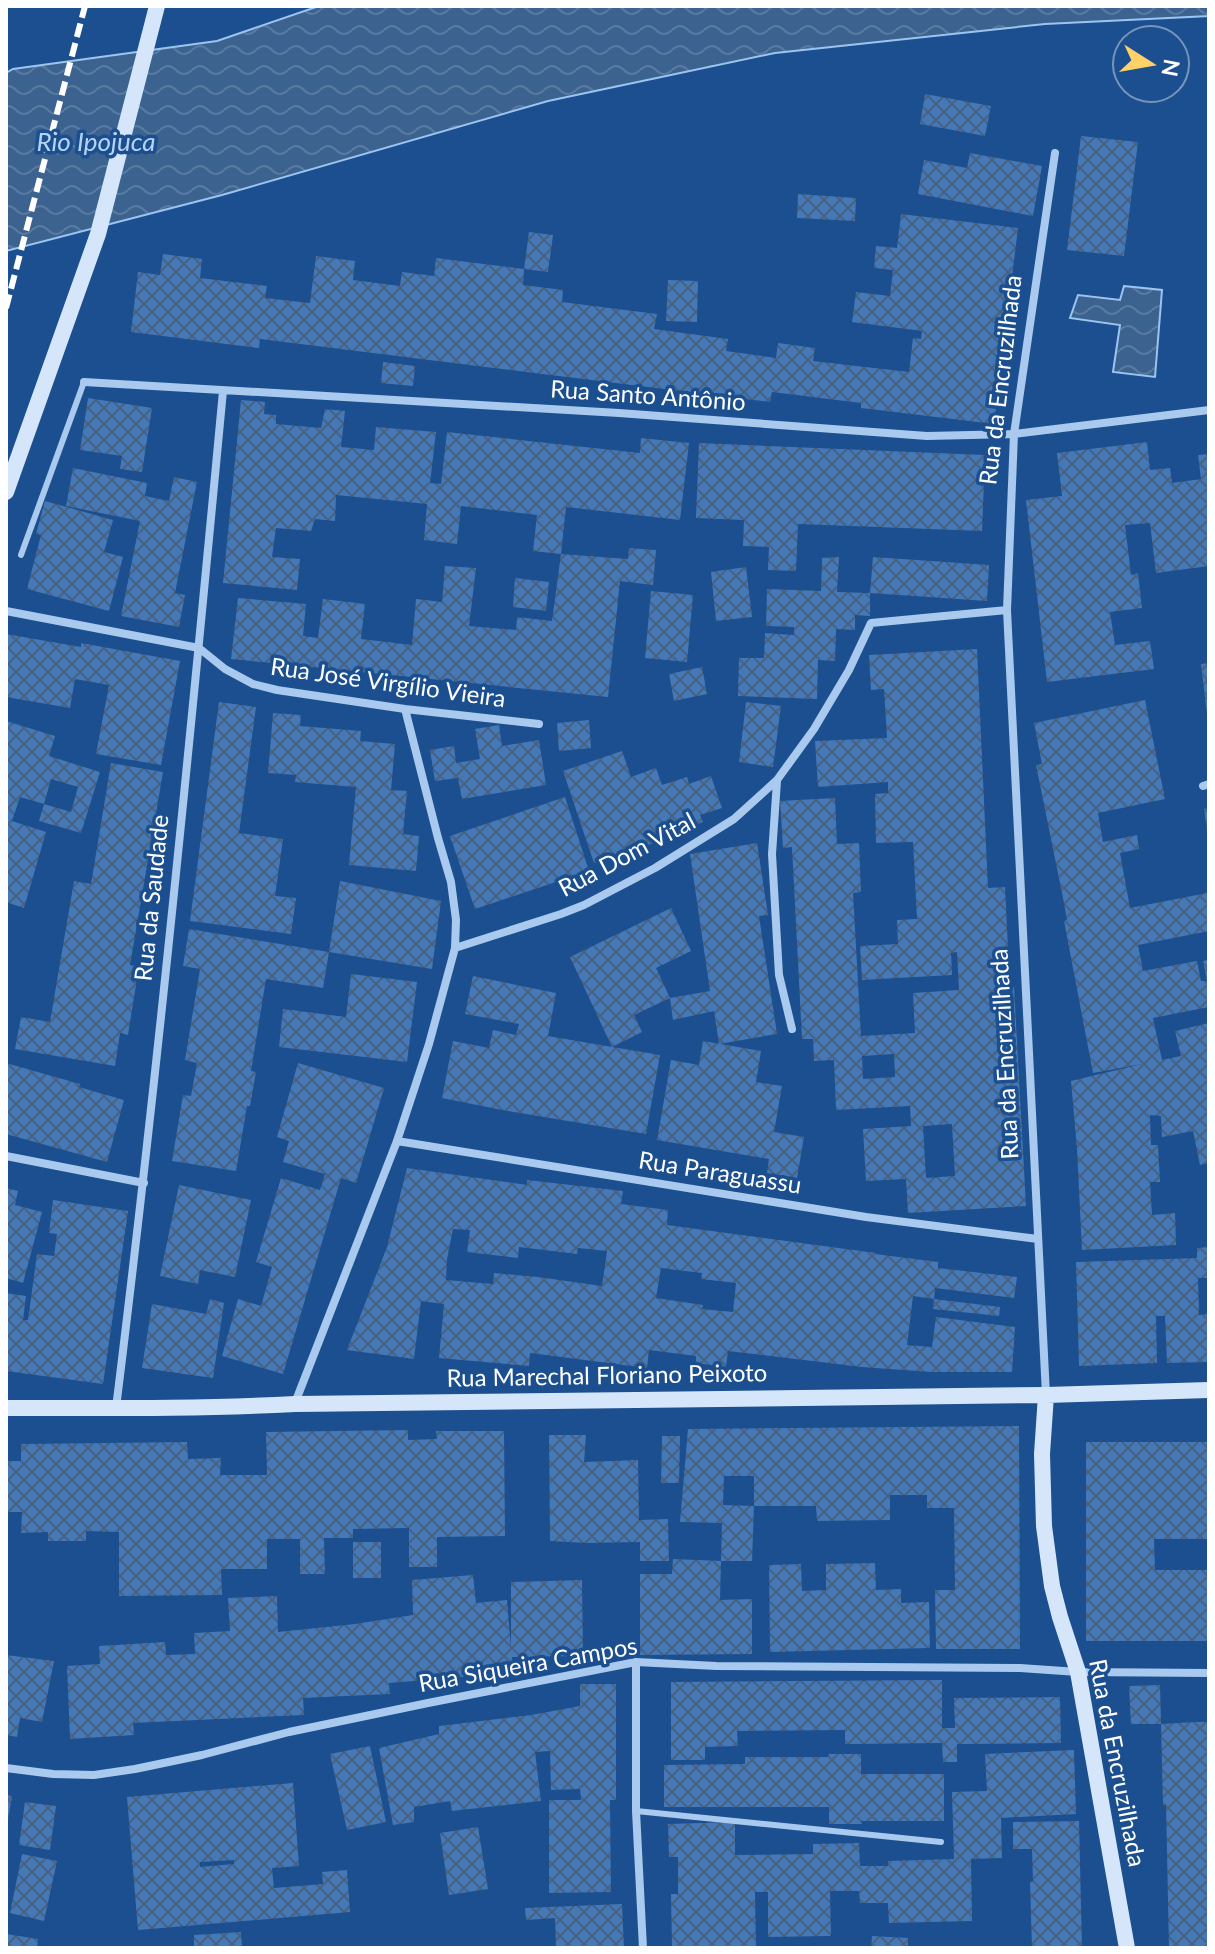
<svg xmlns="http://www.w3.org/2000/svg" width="1215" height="1954" font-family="Lato,sans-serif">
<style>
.water{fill:url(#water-waves);stroke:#9cc4f0;stroke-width:2}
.building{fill:url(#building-cross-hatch);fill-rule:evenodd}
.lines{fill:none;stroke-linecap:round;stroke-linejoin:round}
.lane{stroke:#a9c9ee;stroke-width:6}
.street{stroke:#a9c9ee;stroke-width:8}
.secondary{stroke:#d6e6fa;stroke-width:16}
.rail{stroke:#fff;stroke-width:6;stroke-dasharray:14 6;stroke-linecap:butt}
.labels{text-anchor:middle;stroke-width:7;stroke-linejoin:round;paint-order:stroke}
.street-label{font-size:24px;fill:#fff;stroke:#1b4f8f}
.water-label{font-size:26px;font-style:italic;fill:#b5d3f5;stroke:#1b4f8f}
</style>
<defs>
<pattern id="water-waves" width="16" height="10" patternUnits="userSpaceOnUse" patternTransform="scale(2)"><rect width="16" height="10" fill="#3c6290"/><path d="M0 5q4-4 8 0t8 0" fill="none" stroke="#597aa1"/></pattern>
<pattern id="building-cross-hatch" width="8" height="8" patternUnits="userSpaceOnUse" patternTransform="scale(2)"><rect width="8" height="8" fill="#4478b7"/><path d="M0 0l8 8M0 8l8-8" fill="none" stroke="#486282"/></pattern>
</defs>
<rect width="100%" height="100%" fill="#1b4f8f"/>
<!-- water -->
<path class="water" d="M319,6H1209V16L1045,24L775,53L548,101L222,195L6,251V73L13,69L217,41Z
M1124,286L1162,290L1155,377L1113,372L1120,325L1070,318L1078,295L1120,300Z"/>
<!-- building -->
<path class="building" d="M925,94L991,106L985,136L920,124Z
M1081,136L1138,142L1124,256L1067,250Z
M970,153L1042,166L1033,216L918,194L924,160L967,168Z
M798,194L856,198L855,221L797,218Z
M901,214L1018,228L994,424L861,408V403L772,392L770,402L260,339L259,348L131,332L138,272L160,275L163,254L202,259L200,278L267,286L265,298L310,303L316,256L355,261L353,280L400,286L402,272L434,276L436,258L524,269L523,285L563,290L562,302L657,314L654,329L728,339L726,351L776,358L778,343L815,348L813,361L909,372L913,338L921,339L922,331L852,322L856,292L890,296L893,270L874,268L876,246L897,248Z
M529,232L553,235L548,272L524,269Z
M668,280L698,281L697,322L666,321Z
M383,362L415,366L413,386L381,383Z
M88,398L152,408L142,472L120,469L122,456L80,450Z
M241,400L265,402L264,414L276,415V424L321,428L325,409L345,411L341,447L374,450L376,427L436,432L430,483L441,484L447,432L640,453L641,438L689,443L680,520L566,507L561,554L533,551L537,515L461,506L457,544L424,540L427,504L336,495L335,521L315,519L311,531L276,528L272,557L300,559L297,590L223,583Z
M1147,442L1150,470L1170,468L1172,483L1201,479L1198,455L1209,454V566L1156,573L1150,523L1125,525L1131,575L1138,573L1142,608L1110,612L1115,645L1150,641L1154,669L1047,682L1026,500L1062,496L1057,453Z
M699,443L985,455L982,531L798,524L796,571L768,570L769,547L743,546L744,520L696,518Z
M73,468L147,483L145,496L169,501L174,477L197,482L175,593L185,595L179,627L121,616L140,521L66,506Z
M45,501L113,520L104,552L123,557L109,611L27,589L41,535L36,534Z
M629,548L656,550L653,585L620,581L608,697L231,659L238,598L306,604L303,636L318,638L323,599L365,604L361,639L412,645L416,599L442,602L445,566L476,568L469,626L516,630L517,617L552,621L561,554L628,559Z
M839,557L837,592L870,593V616L855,615V630L836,629L835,661L818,660L817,699L738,696L739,658H764L765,633L794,635V627L766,626L767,589L821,591L822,558Z
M873,557L989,565L987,601L870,593Z
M746,567L752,617L716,621L711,572Z
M515,578L549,582L546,611L513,607Z
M651,591L693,595L687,662L645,658Z
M6,634L81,647V643L180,661L161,765L96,754L109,685L75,679L70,708L6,697Z
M977,649L988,888L1005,887L1008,949L1005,950L1007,987H1014L1026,1206L908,1213L906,1179L866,1181L863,1129L911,1126L910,1106L836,1110L834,1060L814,1061L813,1039H802L792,847L783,848L780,801L835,798L837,844L859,843L861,892L853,893L861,1036L915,1033L913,993L959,990L957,952L951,953L952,975L862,980L860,946L898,944L897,920L917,919L913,842L876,843L875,794L888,793V782L818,787L815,741L887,738L884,689L871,690L869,655ZM894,1054L895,1077L863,1079L862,1056ZM952,1124L955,1176L926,1178L923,1126Z
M1209,663V715H1207L1201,664Z
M702,667L707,694L674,701L669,674Z
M1145,700L1165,799L1098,813L1103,842L1137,835L1139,849L1120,853L1130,908L1207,893L1209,931L1138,945L1143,971L1197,961L1201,981H1207L1203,961L1209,960V1007L1153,1018L1162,1060L1181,1056L1175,1031L1209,1023V1163L1200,1165L1193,1131L1162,1137L1161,1116L1150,1115L1151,1145H1158L1160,1182H1150L1152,1215L1175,1213L1176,1245L1082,1250L1077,1149L1071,1081L1142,1064L1093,1073L1064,921L1067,920L1063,898L1036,765L1042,764L1034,723Z
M219,702L256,707L239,833L283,839L275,896L296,898L291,934L190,921Z
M746,702L781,706L773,767L739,762Z
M273,713L301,715L300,726L361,731L360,741L395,744L391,790L407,791L403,834L419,836L416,871L349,865L356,787L295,782L296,775L268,773Z
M589,720L591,748L559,751L557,723Z
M6,721L55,736L49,756L100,772L81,833L39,821L44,804L71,812L78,787L51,779L44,804L20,797L12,821L46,832L24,908L6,902Z
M499,725L502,746L539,740L546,785L462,799L458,778L435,781L430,750L454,746L456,763L480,759L475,729Z
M622,751L631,777L656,768L662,785L687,777L689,784L711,776L722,808L700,815L703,822L678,831L679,835L594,863L563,771Z
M111,763L163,772L130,965L139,966L128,1035L120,1033L115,1066L15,1049L21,1017L50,1022L74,881L91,884Z
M565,797L589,871L475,909L450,836Z
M1209,808V830H1207L1204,809Z
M757,843L768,915L759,916L777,1034L719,1044L714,1011L673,1020L670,998L634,1015L642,1032L612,1047L660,1055L646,1134L502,1110L442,1098L453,1041L489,1048L493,1030L516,1035L519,1024L465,1014L473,976L556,993L548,1036L612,1047L570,957L671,908L691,951L656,968L670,998L710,991L690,854Z
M340,881L441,901L432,969L329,952Z
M189,929L329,952L323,988L266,979L251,1071L256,1072L250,1106H247L236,1171L172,1161L183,1095L191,1096L197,1063L185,1060L200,969L183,966Z
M351,974L417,982L407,1062L279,1047L283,1009L346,1017Z
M703,1041L761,1051L756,1082L782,1086L774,1132L804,1137L797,1178L767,1173L769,1159L657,1140L671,1060L699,1065Z
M6,1063L80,1084L79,1087L124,1100L107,1162L6,1134Z
M298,1063L384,1088L356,1183L341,1178L283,1374L222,1356L238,1299L261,1306L272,1267L256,1262L281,1178L320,1190L325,1174L283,1162L289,1141L277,1137Z
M407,1168L527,1185V1180L623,1191L621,1204L668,1210L667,1225L876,1253L875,1254L938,1262V1268L1017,1277L1014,1298L935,1288L934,1299L913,1296L907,1345L932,1347L936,1317L1015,1327L1012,1372H931L862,1367L728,1351L726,1367L696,1363V1356L649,1350L647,1368L530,1353L529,1366L439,1358L444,1304L421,1301L414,1359L347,1350L387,1247ZM453,1229L470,1230L467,1252L518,1258L519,1247L577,1254L578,1248L607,1251L602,1286L538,1277L494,1273L493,1284L446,1280L447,1259ZM661,1268L702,1273L701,1279L736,1283L733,1312L702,1309L703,1305L656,1298Z
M179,1185L251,1200L235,1277L200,1270L198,1284L160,1276Z
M6,1188L18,1191L15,1205L42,1212L23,1283L6,1278Z
M53,1200L128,1211L103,1384L6,1371V1293L26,1296L23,1320H28L37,1254L54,1256L57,1234L49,1233Z
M1209,1247V1278H1198L1199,1315L1209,1314V1362L1167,1363L1165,1316H1156L1157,1363L1079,1366L1076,1262L1197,1258V1248Z
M210,1299L224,1303L213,1378L142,1368L152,1304L206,1314Z
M934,1299L1000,1307L999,1316L933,1309Z
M1019,1426L1020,1649H936L935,1590H955L954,1508H927V1495H890V1520L817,1521L816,1506H754L752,1561H721L722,1523L680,1522L688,1429ZM724,1476H754V1506L723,1505Z
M408,1430V1440L437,1439L436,1431H504L505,1536L437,1537V1567H409V1528L353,1529V1538H324L325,1574H300V1539H267V1569H221L222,1595L119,1596V1532L86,1531V1541H48V1532L21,1533L22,1512H6V1461H21V1444L187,1442L188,1459L221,1458L220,1475H267L266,1432Z
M549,1435H586L584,1462L638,1460L639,1520L668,1519L669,1561H640V1542L587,1543L550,1541Z
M662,1436H680L679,1483H661Z
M1086,1442H1209V1539H1154L1155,1570H1209V1641H1086Z
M353,1542H381V1578H353Z
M673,1559L721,1561L720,1600L752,1599V1654L640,1655V1574H672Z
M875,1563L876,1590L901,1589V1603L929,1602L930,1648L770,1652L769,1565L801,1564L802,1591L826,1590V1564Z
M473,1575L476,1603L507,1600L511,1648V1582L582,1580L583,1656L512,1657L513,1673L389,1683L390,1694L303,1698L304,1715L133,1723L134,1735L70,1739L67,1666L100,1664L99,1646L165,1642L166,1655L195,1654L194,1633L230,1631L228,1598L277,1596L278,1632L355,1624L413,1615L412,1580Z
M6,1655L54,1661L42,1722L20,1718L17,1737L6,1735Z
M942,1680V1728H955L954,1698L1060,1697L1061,1743L957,1744V1762H943L942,1743L845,1744V1730L737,1731L738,1746L705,1747V1760H671V1682Z
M580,1684H616V1800H610L611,1892L549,1893V1800H581L580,1789L551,1790L550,1751L535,1752L541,1801L452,1811L450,1801L414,1807V1822L393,1825L379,1748L439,1734V1726L531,1715L580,1706Z
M1160,1685L1161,1724H1131L1129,1686Z
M1195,1722H1209V1948H1169L1166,1805H1163L1161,1724Z
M370,1746L386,1822L347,1830L330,1754Z
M1074,1750L1076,1814L1001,1818L1002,1858L971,1859L972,1921L889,1923L888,1903H860L859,1891H830L831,1936L768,1937V1892H755L756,1948H672L671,1894H678V1857H669L668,1824L735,1822V1855L813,1854V1844L859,1843L860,1866H888V1861L954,1859L952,1792L987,1791L985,1754Z
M829,1754H861V1774H944V1821H861L862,1824H829V1807H664V1765L745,1764V1757H828Z
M293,1783L299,1866L272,1868L274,1888L323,1884L322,1872L347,1870L350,1912L138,1930L127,1797ZM234,1860V1864L200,1867V1862Z
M6,1795L12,1796L8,1820H6Z
M25,1802L56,1806L50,1850L19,1845Z
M1079,1821L1082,1948H1032L1030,1882L1033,1881L1032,1849H1013V1822Z
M478,1827L488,1889L449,1895L440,1833Z
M22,1854L57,1861L44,1921L10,1913Z
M622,1904L624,1948H556L555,1918L526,1920L525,1908Z
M241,1932L242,1948H194V1935Z
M6,1934L38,1939L37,1948H6Z
M872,1936L908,1938V1948H871Z"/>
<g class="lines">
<!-- lane -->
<path class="lane" d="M21,555L84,382
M636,1811L941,1842"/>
<!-- street -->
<path class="street" d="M84,382L619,413L927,436L1014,434L1209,410
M6,611L199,648L225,669L253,684L277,690L405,709L539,724
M777,781L772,854L779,975L792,1029
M1203,786L1209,784
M455,948L561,914L584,905L655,868L734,819L777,780L814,729L849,670L871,623L1007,610
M397,1141L866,1217L1038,1239
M6,1156L144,1183
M1046,1395L1007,610L1014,434L1055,153
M295,1403L397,1141L429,1044L455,948L456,920L451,882L438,838L405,709
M116,1408C158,1070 191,731 223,391
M636,1662V1811L643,1948
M6,1768L53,1774L94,1775L135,1769L202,1755L289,1732L428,1703L636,1662L716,1666L1020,1668L1078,1672L1209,1673"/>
<!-- secondary -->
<path class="secondary" d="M6,492L98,234L157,6
M1046,1395L1042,1454L1044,1526L1052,1586L1060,1617L1078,1672L1127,1948
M6,1408C102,1408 198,1409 295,1404L1046,1395L1209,1390"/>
<!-- rail -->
<path class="rail" d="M6,308L85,6"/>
</g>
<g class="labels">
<!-- street labels -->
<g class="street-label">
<text transform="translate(1001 380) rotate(-83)" y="8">Rua da Encruzilhada</text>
<text transform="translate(648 396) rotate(4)" y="8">Rua Santo Antônio</text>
<text transform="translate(388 683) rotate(8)" y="8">Rua José Virgílio Vieira</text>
<text transform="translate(627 855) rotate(-28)" y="8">Rua Dom Vital</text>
<text transform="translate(152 898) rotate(-84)" y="8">Rua da Saudade</text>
<text transform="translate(1005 1054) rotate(-93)" y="8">Rua da Encruzilhada</text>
<text transform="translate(720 1173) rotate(9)" y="8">Rua Paraguassu</text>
<text transform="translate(607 1376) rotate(-1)" y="8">Rua Marechal Floriano Peixoto</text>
<text transform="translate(528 1665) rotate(-10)" y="8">Rua Siqueira Campos</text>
<text transform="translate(1117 1763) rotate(79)" y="8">Rua da Encruzilhada</text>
</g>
<!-- water labels -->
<g class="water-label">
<text x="96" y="151">Rio Ipojuca</text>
</g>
</g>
<!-- border -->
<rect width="1215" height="1954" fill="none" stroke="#ffffff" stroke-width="16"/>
<!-- north arrow -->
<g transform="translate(1151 64) rotate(101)"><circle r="38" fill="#1b4f8f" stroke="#7695bc" stroke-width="2"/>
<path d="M0-6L14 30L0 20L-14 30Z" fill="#ffd166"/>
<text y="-12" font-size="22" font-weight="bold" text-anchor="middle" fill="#ffffff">N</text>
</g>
</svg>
